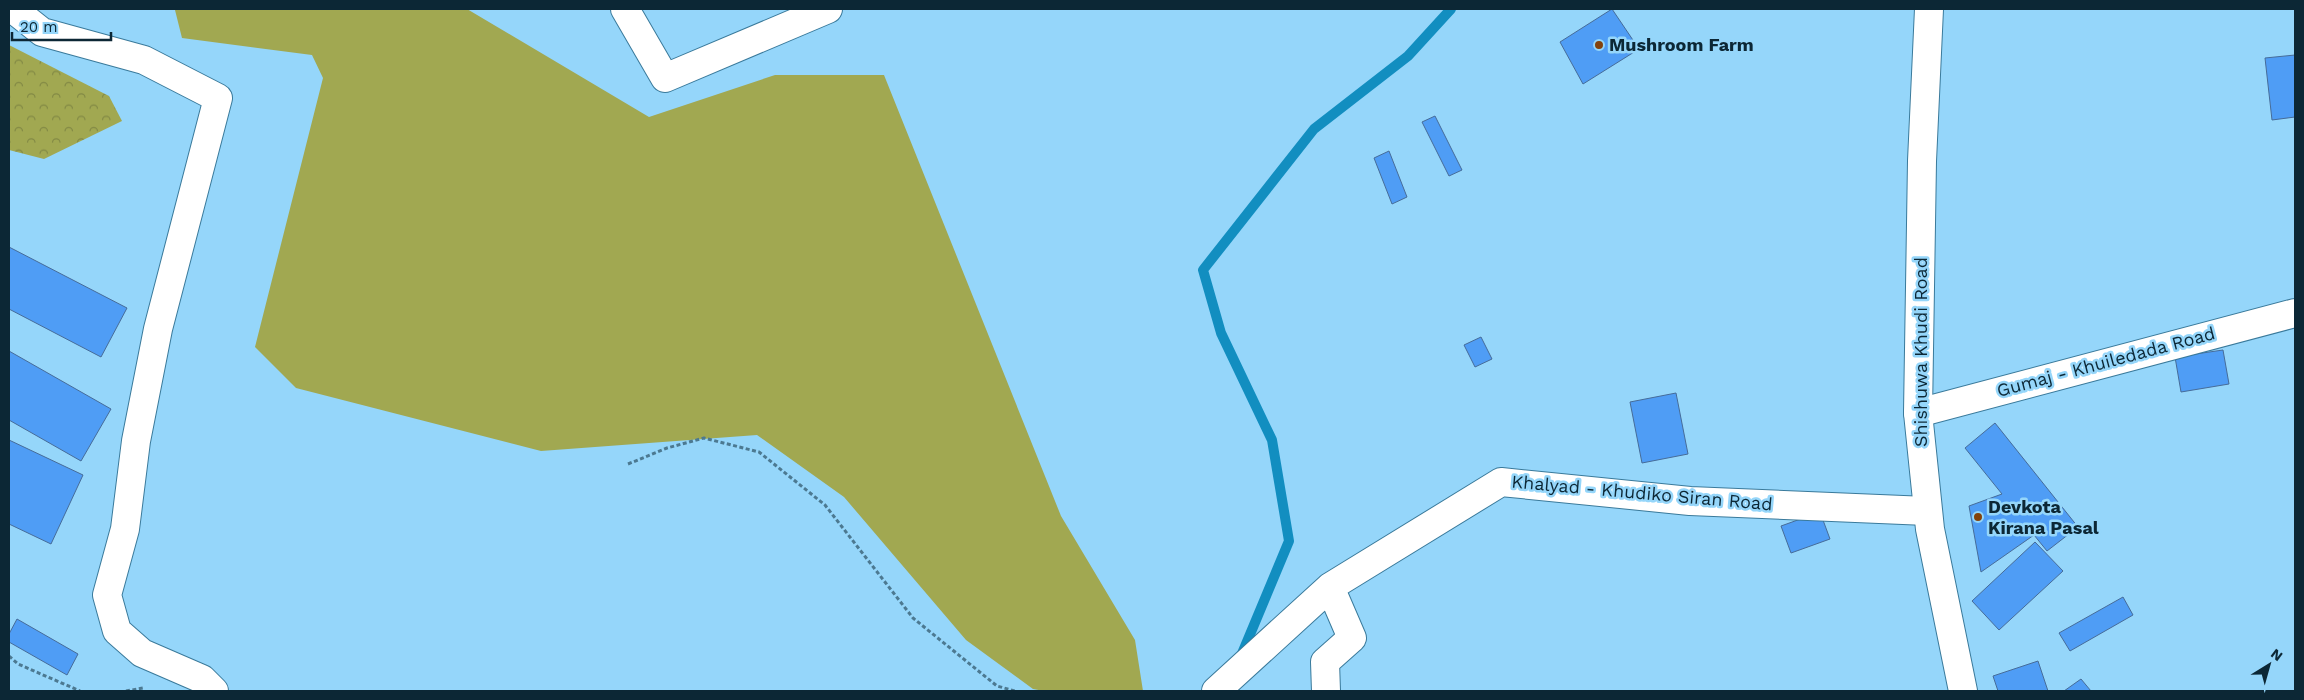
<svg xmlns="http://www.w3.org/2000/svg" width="2304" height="700" font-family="'Work Sans',sans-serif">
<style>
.grass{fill:#a1a851}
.forest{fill:url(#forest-crowns)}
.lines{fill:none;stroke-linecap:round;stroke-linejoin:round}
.stream{stroke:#128ec0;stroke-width:10}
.building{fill:#4f9df5;stroke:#466c99}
.minor-casing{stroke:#3a7a9b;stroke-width:30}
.secondary-casing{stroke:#3a7a9b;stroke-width:30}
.path{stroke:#4c7991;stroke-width:3;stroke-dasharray:4 2.5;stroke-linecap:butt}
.minor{stroke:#fff;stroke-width:28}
.secondary{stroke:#fff;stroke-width:28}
.poi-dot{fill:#83420c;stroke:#95d6fa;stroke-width:2}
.labels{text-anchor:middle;stroke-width:5;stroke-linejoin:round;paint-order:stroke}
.poi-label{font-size:18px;font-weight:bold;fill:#0c2735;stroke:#95d6fa;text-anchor:start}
.street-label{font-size:18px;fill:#0c2735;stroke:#95d6fa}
</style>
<defs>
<pattern id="forest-crowns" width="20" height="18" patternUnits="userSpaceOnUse" patternTransform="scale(1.25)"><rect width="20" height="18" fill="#a1a851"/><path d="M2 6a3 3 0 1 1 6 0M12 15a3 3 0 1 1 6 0" fill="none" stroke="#828944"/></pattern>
</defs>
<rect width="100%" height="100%" fill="#95d6fa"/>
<!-- grass -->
<path class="grass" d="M178,9H467L649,117L775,75H884L1061,516L1135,640L1143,691H1044L1033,689L966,640L844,497L757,435L541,451L296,388L255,347L323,78L312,55L182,38L175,10Z"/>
<!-- forest -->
<path class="forest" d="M9,45L109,96L122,121L44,159L9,150Z"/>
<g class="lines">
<!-- stream -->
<path class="stream" d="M1241,656L1289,541L1272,440L1221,333L1203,270L1314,129L1408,56L1451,9"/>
</g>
<!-- building -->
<path class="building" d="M1612,9L1639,49L1583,84L1560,42Z
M2295,55V117L2272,120L2265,58Z
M1435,116L1462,170L1449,176L1422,122Z
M1389,151L1407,197L1392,204L1374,158Z
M9,247L127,308L101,357L9,309Z
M1481,337L1492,359L1475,367L1464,345Z
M2223,350L2229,384L2181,392L2175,357Z
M9,351L111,409L81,461L9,420Z
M1676,393L1688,454L1642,463L1630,402Z
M1995,423L2078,527L2047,551L2034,535L1981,572L1969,506L2002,494L1965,448Z
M9,440L83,475L51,544L9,524Z
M1820,512L1830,539L1791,553L1781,526Z
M2035,542L2063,571L1999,630L1972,601Z
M2123,597L2133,615L2070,651L2059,633Z
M17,619L78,654L67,675L9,642V634Z
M2038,661L2048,691H1998L1993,676Z
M2081,679L2091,691H2064Z"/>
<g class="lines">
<defs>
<path id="minor" d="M13,9L42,32L144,60L218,98L158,329L136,441L125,529L107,595L117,631L142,653L202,679L214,691
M625,9L665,78L828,9
M1918,413L2295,313
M1216,691L1330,587L1501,482L1690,501L1927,511
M1326,691L1325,662L1352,638L1330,587"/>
<path id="secondary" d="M1929,9L1922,161L1918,413L1930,529L1963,691"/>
</defs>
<!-- minor casing -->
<use href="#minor" class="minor-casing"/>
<!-- secondary casing -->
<use href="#secondary" class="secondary-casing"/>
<!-- path -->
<path class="path" d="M628,464L667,448L704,438L759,452L825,505L913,618L997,686L1015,691
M9,656L18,664L80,691
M126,691L143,688"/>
<!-- minor -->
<use href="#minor" class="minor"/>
<!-- secondary -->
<use href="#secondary" class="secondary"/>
</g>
<!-- markers -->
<g class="poi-dot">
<circle cx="1599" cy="45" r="5"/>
<circle cx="1978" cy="517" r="5"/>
</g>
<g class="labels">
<!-- poi labels -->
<g class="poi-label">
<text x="1609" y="51">Mushroom Farm</text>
<text x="1988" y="513">Devkota<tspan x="1988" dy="21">Kirana Pasal</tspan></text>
</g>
<!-- street labels -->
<g class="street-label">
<text transform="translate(1921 352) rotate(-90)" y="6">Shishuwa Khudi Road</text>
<text transform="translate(2106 362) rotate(-15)" y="6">Gumaj - Khuiledada Road</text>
<text transform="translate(1642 493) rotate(5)" y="6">Khalyad - Khudiko Siran Road</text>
</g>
</g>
<!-- border -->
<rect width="2304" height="700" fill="none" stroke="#0c2735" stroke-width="20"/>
<!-- north arrow -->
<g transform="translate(2269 665) rotate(37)" stroke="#95d6fa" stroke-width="4" paint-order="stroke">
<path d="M0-4L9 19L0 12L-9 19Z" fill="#0c2735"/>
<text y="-8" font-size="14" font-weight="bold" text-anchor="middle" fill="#0c2735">N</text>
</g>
<!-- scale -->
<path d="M12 32v8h99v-8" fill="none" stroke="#0c2735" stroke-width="2.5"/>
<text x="20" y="32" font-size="15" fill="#0c2735" stroke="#95d6fa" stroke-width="4" paint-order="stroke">20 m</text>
</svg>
